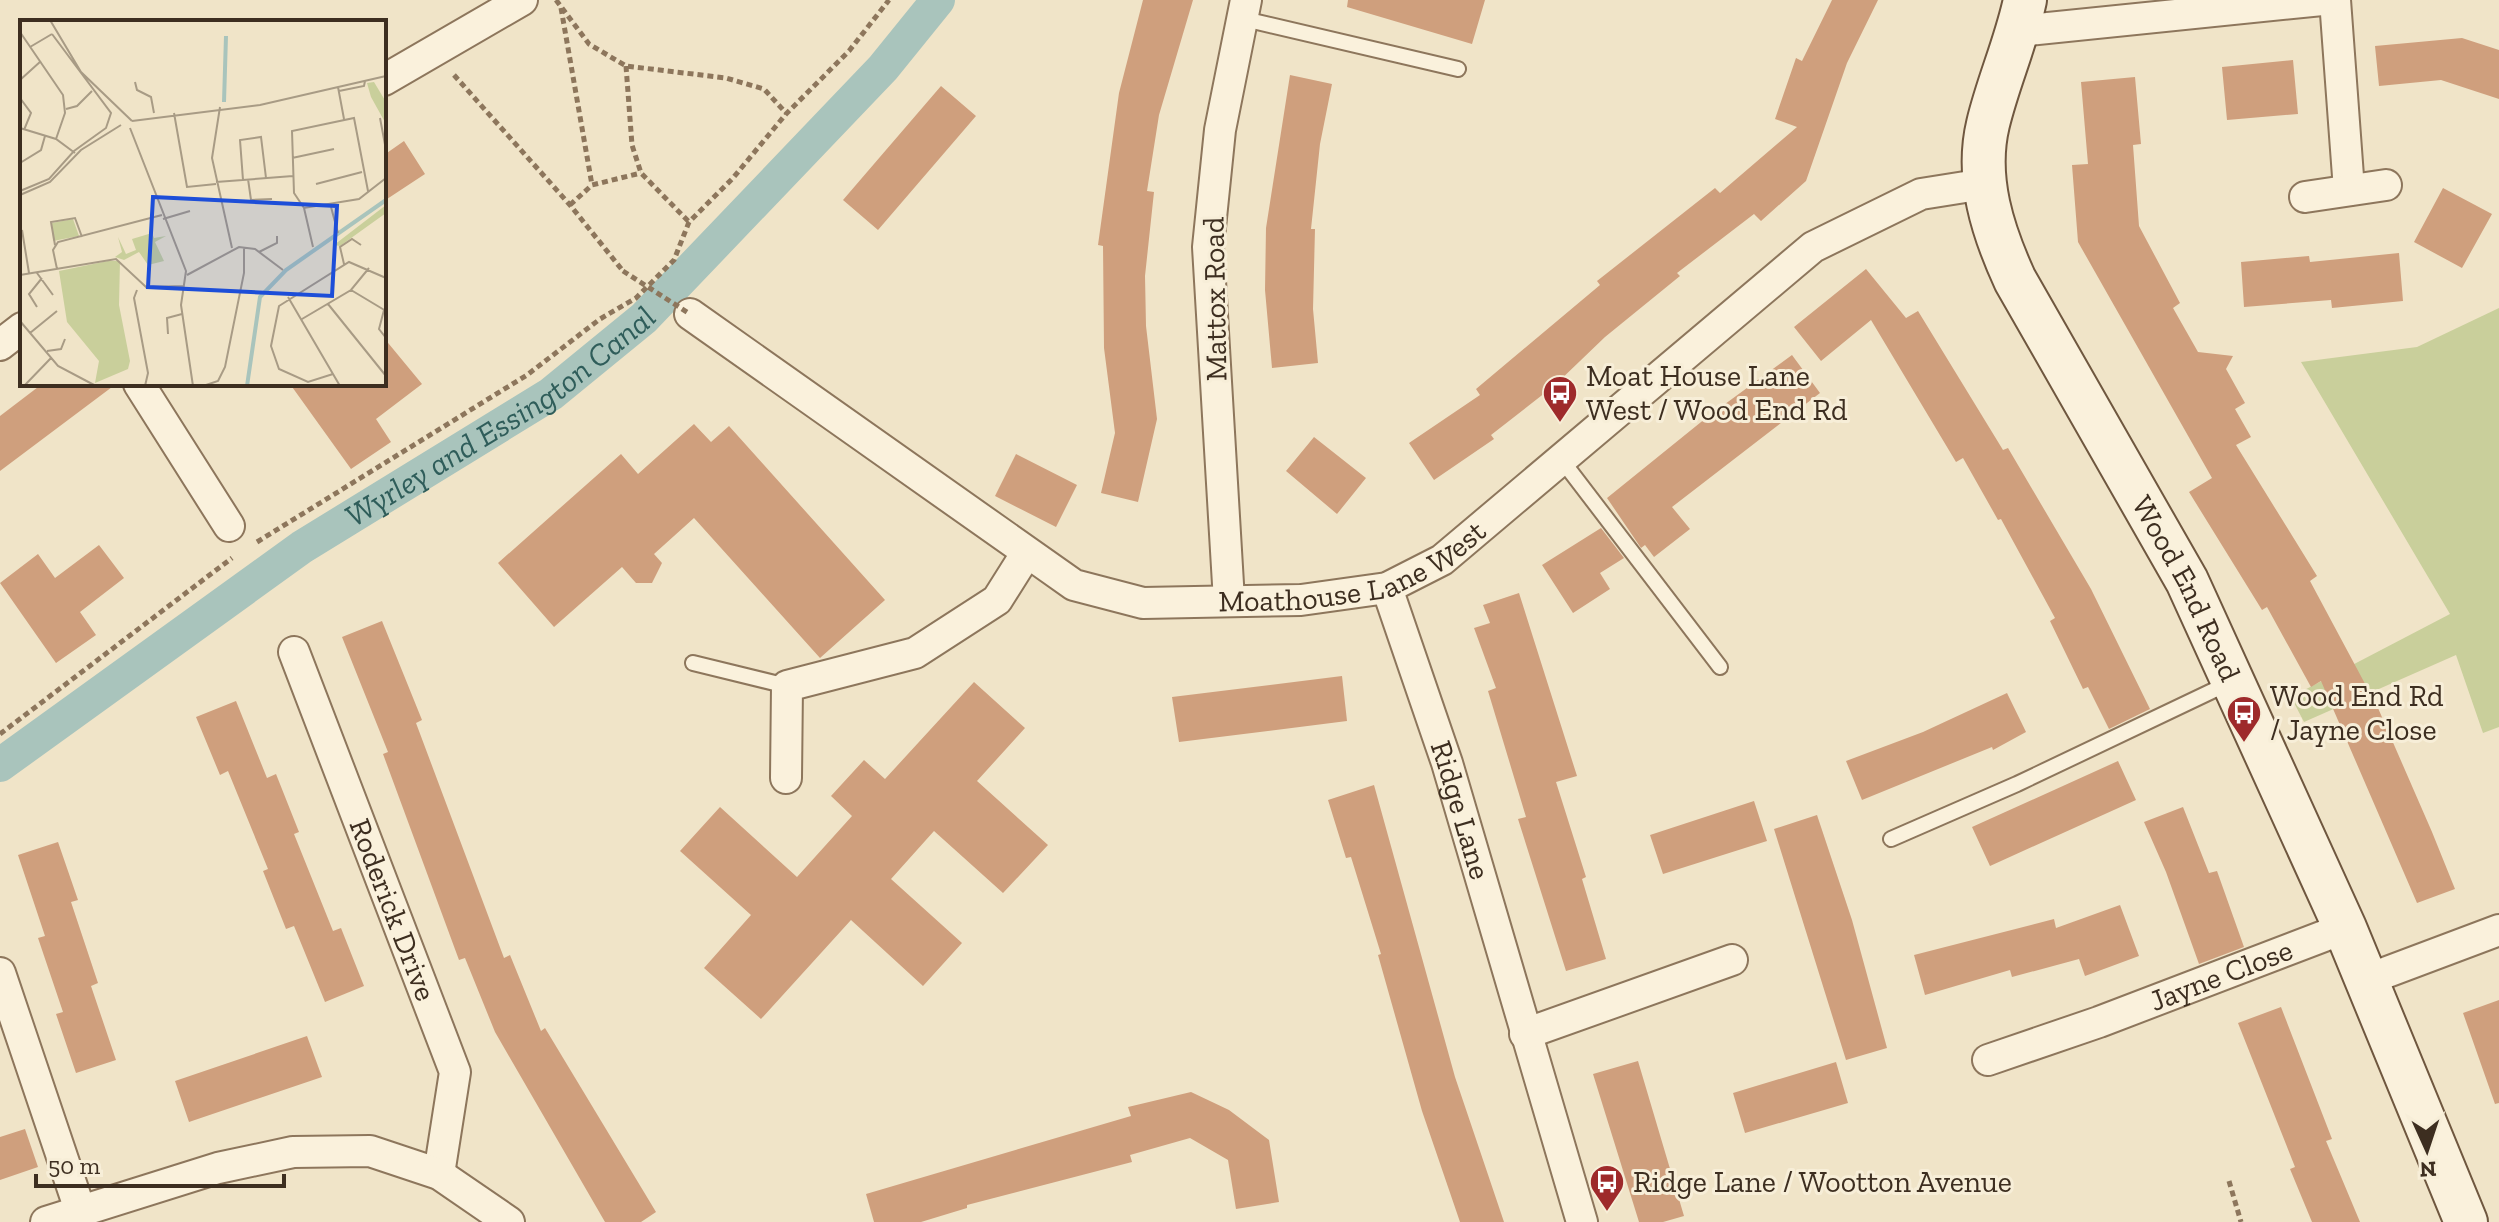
<svg xmlns="http://www.w3.org/2000/svg" width="2499" height="1222" font-family="'Zilla Slab',serif">
<style>
.green{fill:#c9cf9b}
.lines{fill:none;stroke-linecap:round;stroke-linejoin:round}
.canal{stroke:#a9c4bc;stroke-width:34}
.building{fill:#cf9f7d}
.lane-casing{stroke:#8d765c;stroke-width:18}
.street-casing{stroke:#8d765c;stroke-width:34}
.secondary-casing{stroke:#6f573f;stroke-width:46}
.path{stroke:#8d765c;stroke-width:5;stroke-dasharray:6 4;stroke-linecap:butt}
.lane{stroke:#faf1dc;stroke-width:14}
.street{stroke:#faf1dc;stroke-width:30}
.secondary{stroke:#faf1dc;stroke-width:42}
.path-bridge{stroke:#8d765c;stroke-width:5;stroke-dasharray:6 4;stroke-linecap:butt}
.labels{text-anchor:middle;stroke-width:6;stroke-linejoin:round;paint-order:stroke}
.street-label{font-size:30px;fill:#3d2e20;stroke:#f7eed8}
.poi-label{font-size:30px;fill:#3d2e20;stroke:#f7eed8;text-anchor:start}
.water-label{font-size:32px;font-style:italic;fill:#2f5d5a;stroke:#f7eed8}
.inset-river{fill:none;stroke:#a9c4bc;stroke-width:4}
.inset-road{fill:none;stroke:#a89b85;stroke-width:2}
.view{fill:#1d4ed8;fill-opacity:0.15;stroke:#1d4ed8;stroke-width:4}
.inset-edge{fill:none;stroke:#3d2e20;stroke-width:4}
</style>
<rect width="100%" height="100%" fill="#f0e4c8"/>
<!-- green -->
<path class="green" d="M2499,308V727L2483,733L2456,655L2304,722L2291,697L2450,614L2301,362L2417,347Z"/>
<g class="lines">
<!-- canal -->
<path class="canal" id="s1" d="M0,765L302,547L551,394L644,318L883,68L938,0"/>
</g>
<!-- building -->
<path class="building" d="M1143,0H1193L1159,115L1147,191L1154,192L1145,276L1146,326L1157,419L1138,502L1101,493L1115,433L1104,348L1103,246L1098,245L1119,93Z
M1348,0H1485L1472,44L1347,7Z
M1832,0H1878L1847,63L1806,181L1761,221L1754,214L1677,273L1680,276L1605,337L1555,385L1491,435L1494,439L1434,480L1409,443L1480,395L1476,389L1600,285L1597,281L1715,188L1720,193L1797,127L1775,119L1796,58L1802,61Z
M2462,38L2499,50V99L2441,80L2379,86L2375,46Z
M2293,60L2298,114L2227,120L2222,67Z
M1290,75L1332,84L1320,144L1311,229H1315L1313,309L1318,363L1272,368L1265,290L1266,228Z
M2135,77L2141,144L2133,145L2139,226L2180,303L2173,308L2198,352L2233,356L2226,369L2245,403L2235,409L2251,437L2236,445L2317,576L2310,581L2378,708L2432,832L2455,889L2417,903L2321,681L2311,687L2267,607L2262,610L2189,492L2212,478L2078,242L2072,165L2088,164L2081,82Z
M941,86L976,116L878,230L843,200Z
M404,141L425,174L384,201V155Z
M2443,188L2492,214L2462,268L2414,242Z
M2399,253L2403,301L2332,308L2331,300L2244,307L2241,262L2309,256L2310,262Z
M1866,269L1906,318L1918,311L2003,450L2008,448L2091,589L2150,709L2109,729L2088,687L2083,689L2050,621L2055,618L2001,519L1998,520L1963,458L1956,462L1871,320L1821,361L1794,327Z
M384,338L422,384L376,419L391,442L351,469L290,384H384Z
M1792,355L1820,393L1672,507L1690,529L1654,557L1645,545L1641,548L1607,498L1706,418Z
M42,384H116L0,471V416Z
M694,424L711,442L729,426L885,600L820,658L694,518L654,554L662,563L652,583H636L622,567L554,627L498,563L621,454L638,474Z
M1314,437L1366,478L1337,514L1286,471Z
M1016,454L1077,485L1056,527L995,496Z
M1601,528L1624,558L1600,573L1610,589L1573,613L1542,565Z
M99,545L124,578L80,612L96,635L56,663L0,583L38,554L55,578Z
M1519,593L1577,776L1556,782L1586,877L1582,879L1606,959L1566,971L1518,819L1526,817L1488,691L1496,688L1474,628L1490,623L1483,605Z
M382,621L422,720L416,723L504,958L510,955L541,1031L545,1028L656,1212L641,1222H605L495,1032L465,958L459,960L383,754L388,752L342,637Z
M1342,676L1347,721L1179,742L1172,697Z
M974,682L1025,728L977,781L1048,845L1003,893L934,831L891,879L962,943L923,986L851,920L761,1019L704,968L751,915L680,851L720,807L797,877L852,816L831,796L864,760L885,779Z
M2007,693L2026,732L1993,750L1992,747L1862,800L1846,761L1923,732Z
M236,701L267,778L276,774L299,832L294,834L333,931L341,928L364,986L325,1002L294,926L286,929L263,871L268,869L228,771L220,775L196,717Z
M2118,761L2136,800L1990,866L1972,827Z
M1374,785L1455,1077L1504,1222H1460L1422,1111L1378,955L1381,954L1351,857L1346,858L1328,800Z
M1754,801L1767,841L1663,874L1650,835Z
M2183,807L2209,873L2217,871L2244,947L2199,964L2166,872L2144,822Z
M1817,815L1852,920L1887,1048L1846,1060L1774,829Z
M58,842L78,900L71,902L98,983L91,986L116,1060L76,1073L56,1014L63,1012L38,938L45,936L18,855Z
M2120,905L2139,956L2085,976L2079,959L2012,977L2010,970L1925,995L1914,955L2054,919L2056,928Z
M2499,1000V1103L2495,1104L2463,1013Z
M2281,1007L2332,1139L2326,1141L2360,1222H2312L2290,1169L2295,1167L2238,1023Z
M307,1036L322,1077L189,1122L175,1081Z
M1638,1061L1684,1216L1663,1222H1639L1593,1074Z
M1836,1062L1848,1103L1745,1133L1733,1093Z
M1191,1092L1229,1110L1269,1140L1279,1202L1236,1209L1228,1160L1190,1138L1130,1155L1132,1162L967,1205V1208L921,1222H874L866,1194L1131,1116L1128,1107Z
M25,1129L38,1167L0,1180V1137Z"/>
<g class="lines">
<defs>
<path id="lane" d="M1240,18L1458,69
M1561,459L1720,667
M693,663L787,686
M1891,839L2017,784L2229,683"/>
<g id="street">
<path d="M2335,0L2349,190"/>
<path d="M2019,31L2322,0"/>
<path d="M384,80L522,0"/>
<path d="M2305,197L2386,185"/>
<path id="s2" d="M690,314L1074,585L1143,603L1301,600L1387,588L1442,560L1813,247L1921,194L1984,184"/>
<path d="M0,345L22,328"/>
<path d="M139,384L229,526"/>
<path id="s3" d="M1387,588L1447,763L1582,1222"/>
<path d="M1229,601L1208,247L1220,130L1246,0"/>
<path id="s4" d="M294,652L455,1072L439,1174"/>
<path d="M786,778L787,686L915,653L997,600L1026,554"/>
<path d="M0,973L80,1210"/>
<path d="M2366,980L2499,930"/>
<path d="M1525,1034L1732,960"/>
<path id="s5" d="M1988,1060L2099,1022L2345,928"/>
<path d="M46,1222L218,1168L293,1152L370,1151L439,1174L509,1222"/>
</g>
<g id="secondary">
<path id="s6" d="M2025,0C2016,43 1998,82 1988,124C1975,178 1993,232 2015,280L2187,581L2345,928L2466,1222"/>
</g>
</defs>
<!-- lane casing -->
<use href="#lane" class="lane-casing"/>
<!-- street casing -->
<use href="#street" class="street-casing"/>
<!-- secondary casing -->
<use href="#secondary" class="secondary-casing"/>
<!-- path -->
<path class="path" d="M556,0L589,44L626,66L726,78L764,89L786,113
M561,8L592,185
M626,66L632,145L641,173L689,222
M454,75L570,205L623,271
M570,205L592,185L641,173
M257,542L527,375L600,319L636,298L674,260L689,222L733,178L786,114L849,51L889,0
M0,734L232,558
M2229,1181L2241,1222"/>
<!-- lane -->
<use href="#lane" class="lane"/>
<!-- street -->
<use href="#street" class="street"/>
<!-- secondary -->
<use href="#secondary" class="secondary"/>
<!-- path-bridge -->
<path class="path-bridge" d="M623,271L690,314"/>
</g>
<!-- icons -->
<defs>
<symbol id="bus-pin" viewBox="-11 -11 22 30"><path d="M0 17L-7.5 6A9.5 9.5 0 1 1 7.5 6Z" fill="#9e2a2b" stroke="#f7eed8"/><path d="M-5-6H5V4H4V6H2V4H-2V6H-4V4H-5ZM-3.5-4V0h7V-4ZM-3.5 1.2v1.5H-2V1.2ZM2 1.2v1.5H3.5V1.2Z" fill="#fff"/></symbol>
</defs>
<g fill-rule="evenodd">
<use href="#bus-pin" x="1540" y="373" width="40" height="54"/>
<use href="#bus-pin" x="2224" y="693" width="40" height="54"/>
<use href="#bus-pin" x="1587" y="1162" width="40" height="54"/>
</g>
<g class="labels">
<!-- street labels -->
<g class="street-label">
<text transform="translate(1215 299) rotate(-91)" y="10">Mattox Road</text>
<text dy="10" stroke="none"><textPath href="#s2" startOffset="758">Moathouse Lane West</textPath></text>
<text dy="10" stroke="none"><textPath href="#s6" startOffset="644">Wood End Road</textPath></text>
<text dy="10" stroke="none"><textPath href="#s3" startOffset="234">Ridge Lane</textPath></text>
<text dy="10" stroke="none"><textPath href="#s4" startOffset="276">Roderick Drive</textPath></text>
<text dy="10" stroke="none"><textPath href="#s5" startOffset="248">Jayne Close</textPath></text>
</g>
<!-- poi labels -->
<g class="poi-label">
<text x="1586" y="386">Moat House Lane<tspan x="1586" dy="34">West / Wood End Rd</tspan></text>
<text x="2270" y="706">Wood End Rd<tspan x="2270" dy="34">/ Jayne Close</tspan></text>
<text x="1633" y="1192">Ridge Lane / Wootton Avenue</text>
</g>
<!-- water labels -->
<g class="water-label">
<text dy="11" stroke="none"><textPath href="#s1" startOffset="610">Wyrley and Essington Canal</textPath></text>
</g>
</g>
<!-- overview -->
<g transform="translate(20 20)">
<rect width="366" height="366" fill="#f0e4c8"/>
<path d="M354,62L366,82V104L351,77L347,63ZM366,185V193L320,226L314,225ZM53,199L59,216L33,221L32,203ZM132,213L134,218L146,216L135,222L144,241L128,245L119,232L104,240L95,237L102,232L98,217L106,234L116,230L112,219ZM88,241H100L99,285L110,341L108,349L75,363L79,341L47,302L39,251Z" fill="#c9cf9b"/>
<path class="inset-river" d="M204,82L206,16M227,366L240,277L266,250L366,180"/>
<path class="inset-road" d="M30,0L61,52L112,101M0,12L43,75L45,93L36,119M10,27L32,14M0,60L21,41M115,62L117,70L131,77L134,93M318,67L324,99M319,71L344,66L345,61M0,78L11,93L4,110M200,87L192,138L212,228M46,89L57,86L72,71M154,93L167,167L196,164M360,98L366,130M112,101L240,85L366,56M0,108L36,119L55,133M110,108L166,251L161,285L173,366M272,138L314,129M0,143L21,130L25,116M228,159L231,180L252,179M223,160L220,120L241,117L246,158M196,162L273,156M296,164L342,152M0,171L29,159L54,131L86,108L91,93L32,14M348,171L334,98L272,111L274,173L284,188L339,179L366,158M0,175L30,162L61,130L101,105M311,187L318,213M284,188L293,227M143,199L170,191M2,210L9,253M35,225L31,202L55,198L62,217M239,232L257,223V216M324,244L320,227L332,219L341,225M37,249L33,230L38,222L142,195M17,253L33,275M0,255L96,239L126,267L164,266M167,255L219,227L235,229L263,250M117,270L114,278L128,353L125,366M331,270L366,291M268,277L320,366M308,284L366,356M17,287L9,274L22,258M364,290L359,309L366,318M282,299L331,270L349,248M0,301L38,346L76,366M10,313L37,291M148,314L147,298L162,294M27,331L41,329L45,319M313,354L288,362L259,349L251,326L259,286L329,242L366,258M4,366L31,338M183,366L198,361L205,347L224,253V227"/>
<path class="view" d="M133,177L317,186L312,276L128,267Z"/>
<rect width="366" height="366" class="inset-edge"/>
</g>
<!-- north arrow -->
<g transform="translate(2427 1150) rotate(177)" stroke="#f7eed8" stroke-width="6" paint-order="stroke">
<path d="M0-6L14 30L0 20L-14 30Z" fill="#3d2e20"/>
<text y="-12" font-size="22" font-weight="bold" text-anchor="middle" fill="#3d2e20">N</text>
</g>
<!-- scale -->
<path d="M36 1174v12h248v-12" fill="none" stroke="#3d2e20" stroke-width="4"/>
<text x="48" y="1174" font-size="24" fill="#3d2e20" stroke="#f7eed8" stroke-width="6" paint-order="stroke">50 m</text>
</svg>
